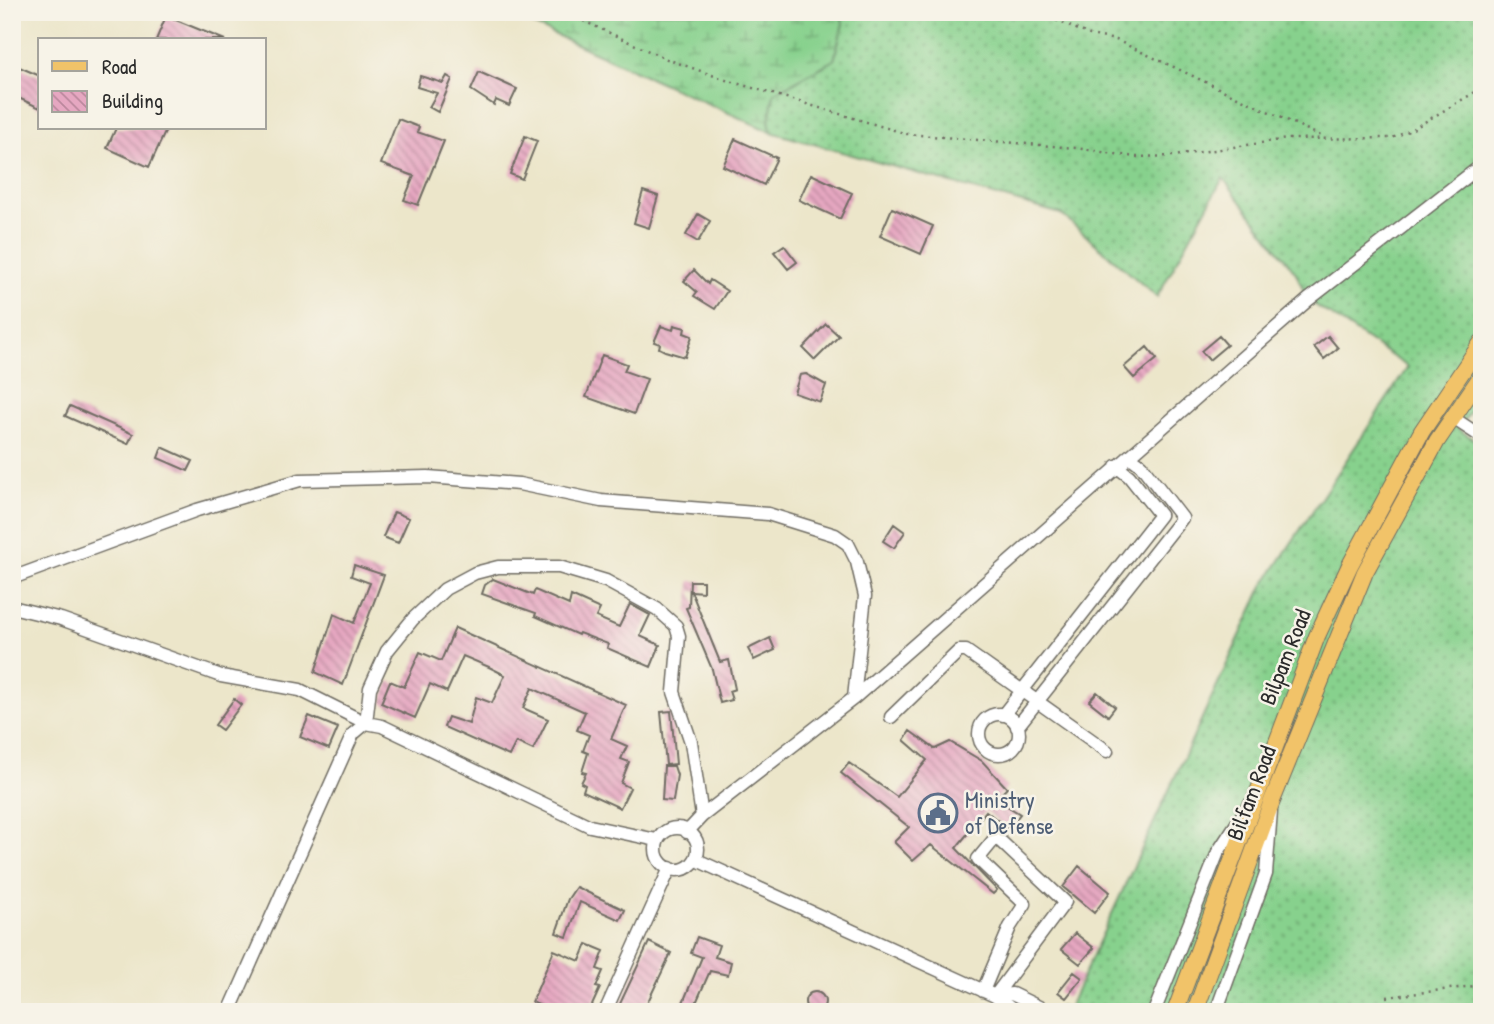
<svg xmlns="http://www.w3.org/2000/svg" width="1494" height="1024" font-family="'Patrick Hand',sans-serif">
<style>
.grass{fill:url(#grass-dots);stroke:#597e5c;stroke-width:2}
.wetland{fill:url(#wetland-marsh);stroke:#597e5c;stroke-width:2}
.building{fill:url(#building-back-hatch)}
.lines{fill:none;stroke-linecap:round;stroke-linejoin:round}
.minor-casing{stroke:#6f6c63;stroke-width:15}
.major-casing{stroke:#6f6c63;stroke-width:18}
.path{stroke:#6f6c63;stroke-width:2.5;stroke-dasharray:2 5;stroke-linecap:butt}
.minor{stroke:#fff;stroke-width:12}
.major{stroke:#f1c369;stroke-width:16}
.labels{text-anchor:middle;stroke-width:5;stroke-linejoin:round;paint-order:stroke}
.street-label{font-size:23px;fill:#2b2b2b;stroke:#f7f3e8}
.service-label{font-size:23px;fill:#4e5e75;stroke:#f7f3e8;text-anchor:start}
</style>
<defs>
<pattern id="grass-dots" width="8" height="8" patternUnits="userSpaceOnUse" patternTransform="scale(1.75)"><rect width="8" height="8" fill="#87d18d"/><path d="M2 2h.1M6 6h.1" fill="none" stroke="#6faa73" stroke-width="1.8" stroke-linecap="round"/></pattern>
<pattern id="wetland-marsh" width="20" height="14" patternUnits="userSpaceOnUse" patternTransform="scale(1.75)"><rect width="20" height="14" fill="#87d18d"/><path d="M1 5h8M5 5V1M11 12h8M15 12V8" fill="none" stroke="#6faa73"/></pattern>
<pattern id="building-back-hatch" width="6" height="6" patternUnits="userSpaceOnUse" patternTransform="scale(1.75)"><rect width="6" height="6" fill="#e6a7c1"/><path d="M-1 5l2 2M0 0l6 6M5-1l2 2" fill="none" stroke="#bb889d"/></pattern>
</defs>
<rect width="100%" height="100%" fill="#f7f3e8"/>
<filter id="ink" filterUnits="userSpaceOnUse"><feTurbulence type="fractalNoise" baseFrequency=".0143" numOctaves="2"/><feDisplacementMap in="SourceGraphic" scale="14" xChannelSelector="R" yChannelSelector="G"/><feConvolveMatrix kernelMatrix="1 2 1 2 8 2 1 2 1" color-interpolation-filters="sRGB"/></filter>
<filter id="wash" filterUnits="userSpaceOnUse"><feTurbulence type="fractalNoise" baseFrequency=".00686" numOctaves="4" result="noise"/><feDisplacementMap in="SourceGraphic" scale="28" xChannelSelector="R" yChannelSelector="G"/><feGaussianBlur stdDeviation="1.57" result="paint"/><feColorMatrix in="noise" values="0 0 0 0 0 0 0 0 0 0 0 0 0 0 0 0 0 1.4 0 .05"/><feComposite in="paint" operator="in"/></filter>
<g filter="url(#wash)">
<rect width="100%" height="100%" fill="#ece6ca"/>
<!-- grass -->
<path class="grass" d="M840,12H1482V394L1458,429L1482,445V1012H1057L1060,1006L1068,1009L1263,586L1408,367L1308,300L1296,273L1223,178L1157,297L1061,214L771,132L769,120L774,93L834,60L843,23Z"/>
<!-- wetland -->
<path class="wetland" d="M505,12H840L843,23L834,60L774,93L769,120L771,132Z"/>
<g id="blocks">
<!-- building -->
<path class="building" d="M166,16L225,40H156Z
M17,66L40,76V108L12,95V77Z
M479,72L517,89L509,106L496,100L494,105L471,90Z
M420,76L443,83L447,76L452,79L438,112L429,107L437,93L417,87Z
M398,119L419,127L417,132L444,141L418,205L404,200L414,176L381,164Z
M116,128H167L149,167L107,148Z
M525,136L537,141L522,179L510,174Z
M735,139L777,158L764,185L723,166Z
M811,174L852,193L840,219L799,200Z
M643,191L658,196L649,228L634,223Z
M892,208L933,226L921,254L880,236Z
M698,214L710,221L698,242L686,235Z
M784,245L797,262L788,269L774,252Z
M694,270L708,284L710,280L727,291L715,309L694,296L697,292L684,281Z
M826,324L839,336L815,360L803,348Z
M674,325L685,328L684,333L692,336L685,357L665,351L659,348L660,344L654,342L661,326L673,330Z
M1219,336L1227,345L1209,360L1201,351Z
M1328,336L1338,348L1324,359L1314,347Z
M1147,347L1157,359L1134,378L1124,367Z
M602,355L627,364L624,371L647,379L634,414L586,397Z
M806,374L826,385L820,402L794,393L800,375Z
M70,406L133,434L128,444L65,416Z
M162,447L193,461L188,471L158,458Z
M394,512L409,518L398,543L383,537Z
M894,524L905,532L894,548L883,541Z
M354,565L384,575L343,685L315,672L334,614L354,623L370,583L351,576Z
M493,579L533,595L535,590L569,605L571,596L600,609L596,617L619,627L630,604L650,615L640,636L660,645L651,667L607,648L608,644L579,633L578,635L535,616L536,613L482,594L485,585Z
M690,581H703V592L691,591L720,662L729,660L735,689L729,691L732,700L720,703L712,669L686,608L689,607Z
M455,628L626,705L611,739L627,746L621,759L629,762L621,783L630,788L620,808L583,791L585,785L581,783L586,773L582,772L588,753L583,751L589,735L577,730L585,712L532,688L523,708L548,719L533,750L516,742L509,756L444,727L448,717L469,724L476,697L492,703L505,675L489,667L463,656L447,692L430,684L415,718L381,703L390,681L404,687L420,652L441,661Z
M770,638L775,650L754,660L748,649Z
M1097,692L1115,707L1108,716L1089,701Z
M234,699L241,705L222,730L215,725Z
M671,711L676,764L666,765L661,712Z
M309,716L338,728L329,749L300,737Z
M910,731L935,749L950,742L982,761L1007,788L996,799L1020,814L1008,829L986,811L956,848L997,890L993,894L931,845L913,861L894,842L909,827L841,773L849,763L897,797L927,760L904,740Z
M664,766H674L677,775L673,801L662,800Z
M1079,866L1110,892L1094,913L1063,887Z
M576,887L625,910L620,920L580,902L567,937L556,933L568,899Z
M1075,933L1094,948L1080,964L1061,949Z
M697,937L719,945L715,957L731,962L728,975L710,971L692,1012H679L702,957L691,953Z
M649,942L671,953L643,1012H626L618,1008Z
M587,944L604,951L597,969L603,971L596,987L600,988L589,1012H554L532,1002L554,950L580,961Z
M1074,972L1082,978L1066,998L1058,992Z
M805 1002a10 10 0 1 1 20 0a10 10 0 1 1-20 0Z"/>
</g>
</g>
<g filter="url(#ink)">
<use href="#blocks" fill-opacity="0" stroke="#6f6c63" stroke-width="2"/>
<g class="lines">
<defs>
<path id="minor" d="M1453,418L1482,437
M12,578L197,510L300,480L428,477L519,484L601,501L768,514L835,535L848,544L857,562L865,596L854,698
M12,607L61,619L221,676L300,690L366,723L370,688L387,651L413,619L445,589L475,573L498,567H559L606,581L657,609L676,626L679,636L674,692L691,742L702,816
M979 734a20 20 0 1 1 40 0a20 20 0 1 1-40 0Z
M1003,715L1160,515L1129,476L1116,466
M891,717L959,651H966L1107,751
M1017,727L1182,518L1141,465L1129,456
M656 849a21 21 0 1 1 42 0a21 21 0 1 1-42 0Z
M687,832L702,816L854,698L1308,300L1482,165
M697,860L995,996L1015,1012
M983,991L1010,927L1025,904L978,859L996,837L1065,902L995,996
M995,996L1012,994L1049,1012
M229,1012L353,734L366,723L382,726L590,826L657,840
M605,1012L670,868
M1154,1012L1218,852L1249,805
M1216,1012L1266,874L1271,811"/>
<path id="major" d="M1175,1012L1317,636L1350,565L1422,431L1482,342
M1195,1012L1272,801L1365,572L1437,441L1482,375"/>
</defs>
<!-- minor casing -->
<use href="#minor" class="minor-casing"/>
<!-- major casing -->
<use href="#major" class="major-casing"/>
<!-- path -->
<path class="path" d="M564,12L664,58L726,80L907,134L1076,148L1135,157L1174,156L1287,139L1392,138L1411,130L1482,88
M1037,12L1090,35L1116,40L1325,138
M1387,997L1482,985"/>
<!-- minor -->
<use href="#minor" class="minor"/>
<!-- major -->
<use href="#major" class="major"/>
</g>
</g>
<!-- icons -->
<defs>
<symbol id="civic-ring" viewBox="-11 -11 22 22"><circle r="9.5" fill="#f7f3e8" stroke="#5c6f8a" stroke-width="1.5"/><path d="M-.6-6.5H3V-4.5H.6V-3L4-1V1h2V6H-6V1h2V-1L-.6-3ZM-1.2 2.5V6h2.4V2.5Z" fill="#5c6f8a"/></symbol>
</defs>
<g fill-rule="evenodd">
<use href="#civic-ring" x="916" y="791" width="44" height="44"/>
</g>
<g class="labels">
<!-- street labels -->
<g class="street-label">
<text transform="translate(1285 657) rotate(-68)" y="8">Bilpam Road</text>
<text transform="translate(1251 793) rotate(-69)" y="8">Bilfam Road</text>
</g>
<!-- service labels -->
<g class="service-label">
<text x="965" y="808">Ministry<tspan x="965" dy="26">of Defense</tspan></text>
</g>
</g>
<!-- margin -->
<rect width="1494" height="1024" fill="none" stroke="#f7f3e8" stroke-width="42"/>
<!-- legend -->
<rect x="38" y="38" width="228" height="91" fill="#f7f3e8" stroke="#a5a39c" stroke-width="2"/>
<rect x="52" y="61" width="35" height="10" fill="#f1c369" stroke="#a5a39c" stroke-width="2"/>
<text x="102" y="74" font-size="21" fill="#2b2b2b">Road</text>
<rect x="52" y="91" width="35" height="21" fill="url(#building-back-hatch)" stroke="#a5a39c" stroke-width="2"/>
<text x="102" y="108" font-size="21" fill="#2b2b2b">Building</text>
</svg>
